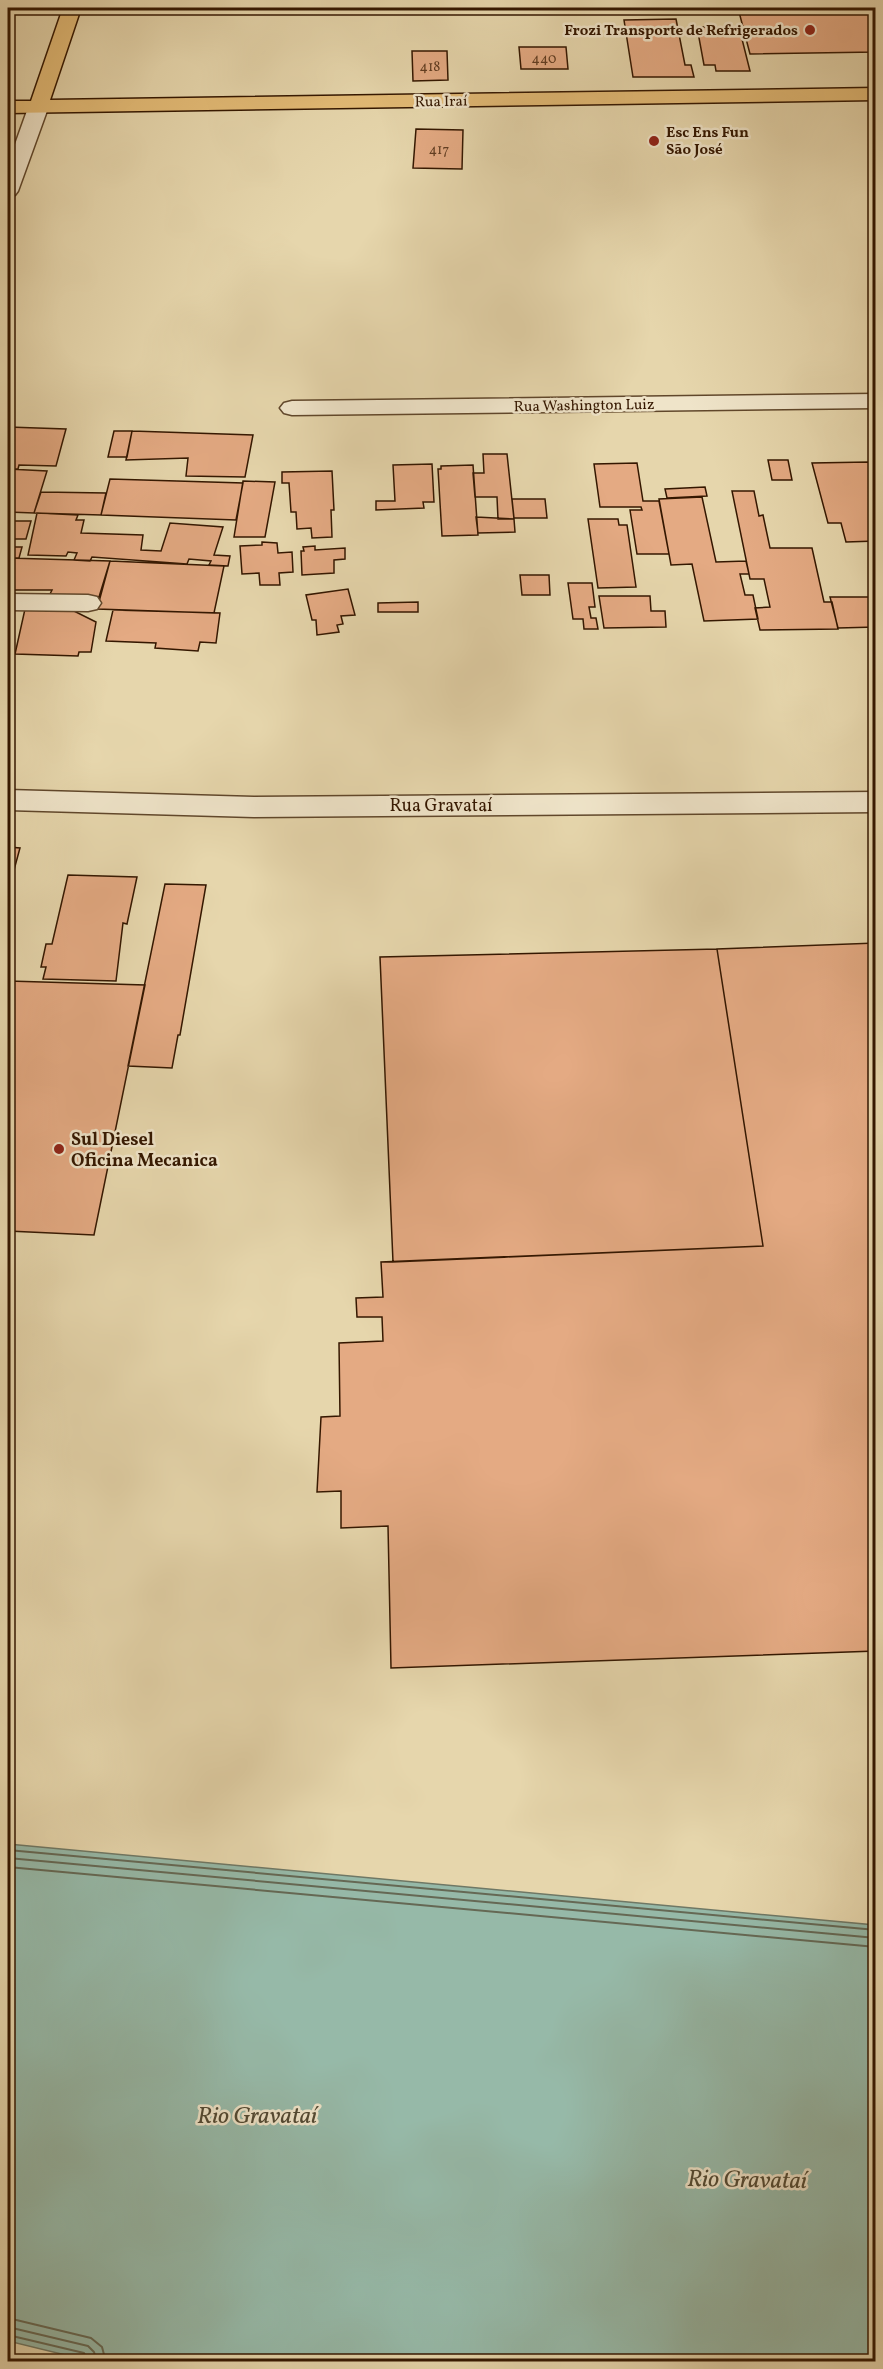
<svg xmlns="http://www.w3.org/2000/svg" width="883" height="2369" font-family="Vollkorn,serif">
<style>
.water{fill:#96b9a8;stroke:#6f7865;stroke-width:1.5}
.lines{fill:none;stroke-linecap:round;stroke-linejoin:round}
.shore{stroke:#656854;stroke-width:2}
.building{fill:#e4aa83;stroke:#341700;stroke-width:1.5}
.minor-casing{stroke:#60472b;stroke-width:3}
.major-casing{stroke:#341700;stroke-width:3}
.minor{fill:#efe4c9;fill-rule:evenodd}
.major{fill:#e3bb76;fill-rule:evenodd}
.poi-dot{fill:#8f2418;stroke:#efe4c9;stroke-width:2}
.labels{text-anchor:middle;stroke-width:5;stroke-linejoin:round;paint-order:stroke}
.far-number-label{font-size:14px;fill:#603c21}
.far-poi-label{font-size:15px;font-weight:bold;fill:#341700;stroke:#efe4c9;text-anchor:end}
.far-street-label{font-size:15px;fill:#341700;stroke:#efe4c9}
.street-label{font-size:18px;fill:#341700;stroke:#efe4c9}
.poi-label{font-size:18px;font-weight:bold;fill:#341700;stroke:#efe4c9;text-anchor:start}
.near-water-label{font-size:24px;font-style:italic;fill:#514832;stroke:#efe4c9}
</style>
<rect width="100%" height="100%" fill="#e6d6ac"/>
<filter id="stains"><feTurbulence type="fractalNoise" baseFrequency=".00333" numOctaves="4"/><feColorMatrix values="0 0 0 0 .2 0 0 0 0 .09 0 0 0 0 .02 0 0 0 .5 -.17"/></filter>
<radialGradient id="worn" r=".72"><stop offset=".6" stop-color="#630" stop-opacity="0"/><stop offset="1" stop-color="#630" stop-opacity=".3"/></radialGradient>
<!-- water -->
<path class="water" d="M8,1844L875,1925V2361L94,2362L8,2341Z"/>
<g class="lines">
<!-- shore -->
<path class="shore" d="M8,1850L876,1930
M8,1858L876,1938
M8,1867L876,1947
M8,2318L91,2338L102,2347L106,2362
M8,2327L88,2346L94,2352L97,2362
M8,2335L84,2353L89,2362"/>
</g>
<!-- building -->
<path class="building" d="M738,8H876V52L750,54Z
M676,19L685,65H691L694,77H633L624,20Z
M697,27H739L750,71H716L715,65H704Z
M519,47H566L568,69H521Z
M412,51H447L448,80L413,81Z
M416,129L463,130L462,169L413,168Z
M8,427L66,429L56,466L19,465L18,469H8Z
M114,431H132L127,457H108Z
M132,431L253,435L245,477L186,476L188,458L126,460Z
M483,454H507L514,519H498L497,497H475L473,473H484Z
M768,460H788L792,480H772Z
M869,462L876,481V541L846,542L841,523H828L812,463Z
M637,463L643,501H659L669,554H637L630,510H642L641,507H600L594,464Z
M432,464L434,502H423L424,508L376,510V501H395L393,465Z
M473,465L478,535L442,536L438,469H441V466Z
M8,469L47,471L34,513L8,512Z
M332,471L334,510H331L332,537L312,538L311,528L297,529L296,512H291L289,483H282V472Z
M110,479L243,483L236,520L101,515Z
M243,481L275,482L265,537H234Z
M705,487L707,496L667,498L665,489Z
M732,491H754L759,516L763,515L770,548H812L824,602H832L838,629L760,630L755,608L770,607L764,579H750Z
M41,492L106,493L101,515L34,513Z
M702,497L716,562L746,561L749,574H740L745,595H753L758,619L704,621L692,564L671,565L659,499Z
M512,499H545L547,518H514Z
M37,513L78,515L76,520H84L81,533L143,535L141,550L161,551L170,523L223,527L214,555L230,556L228,566L209,565L211,561L189,559L187,564L92,557L90,561L74,560L77,553L68,552L66,556L28,555Z
M476,517L514,519L515,532L478,533Z
M588,519H618L619,525H627L636,587L598,588Z
M8,521H31L26,539H8Z
M262,542L277,543L278,553L292,552L293,572L279,573L280,585H260L259,573L242,574L240,546L262,545Z
M315,546V550L345,548V559L334,560V573L302,575L301,551H304L303,547Z
M8,547H22L19,558H8Z
M8,558L110,561L99,597L49,596L52,590H8Z
M110,561L224,566L214,613L97,609Z
M520,575H549L550,595H522Z
M568,583H592L595,607H589L591,618H596L598,629H584L583,619H573Z
M348,589L355,615L341,616L343,624L337,625L339,632L317,635L316,620H312L306,595Z
M599,596H650L651,611H665L666,627L604,628Z
M830,597H876V627L838,628Z
M418,602V612H378V603Z
M25,609L74,611L96,622L91,652H79L78,656L15,654Z
M113,610L220,613L216,643L200,642L198,651L155,648L156,643L106,641Z
M8,847L20,848L11,881H8Z
M68,875L137,877L127,924L123,923L116,981L43,979L46,967H41L46,944H52Z
M165,884L206,885L180,1035H178L172,1068L128,1066Z
M876,943V1651L391,1668L388,1526L341,1528V1491L317,1492L321,1417L340,1416L339,1343L383,1341L382,1317H357L356,1298L383,1297L381,1262L763,1246L717,949Z
M717,949L763,1246L393,1262L380,957Z
M8,981L145,985L94,1235L8,1231Z"/>
<g class="lines">
<defs>
<path id="minor" d="M38,102L45,104L48,108L18,191L15,195L8,197V164L28,108L31,104Z
M876,394V408L292,415L284,413L280,408L284,403L292,401Z
M8,594L88,595L97,597L101,603L97,609L88,611L8,610Z
M8,790L254,797L876,792V812L254,817L8,810Z"/>
<path id="major" d="M63,8H81L50,100L876,88V100L8,113V101H31Z"/>
</defs>
<!-- minor casing -->
<use href="#minor" class="minor-casing"/>
<!-- major casing -->
<use href="#major" class="major-casing"/>
<!-- minor -->
<use href="#minor" class="minor"/>
<!-- major -->
<use href="#major" class="major"/>
</g>
<!-- markers -->
<g class="poi-dot">
<circle cx="810" cy="30" r="6"/>
<circle cx="654" cy="141" r="6"/>
<circle cx="59" cy="1149" r="6"/>
</g>
<g class="labels">
<!-- far-number labels -->
<g class="far-number-label">
<text x="544" y="63">440</text>
<text x="430" y="71">418</text>
<text x="439" y="154">417</text>
</g>
<!-- far-poi labels -->
<g class="far-poi-label">
<text x="798" y="35">Frozi Transporte de Refrigerados</text>
<text x="666" y="137" text-anchor="start">Esc Ens Fun<tspan x="666" dy="17">São José</tspan></text>
</g>
<!-- far-street labels -->
<g class="far-street-label">
<text transform="translate(441 101) rotate(-1)" y="5">Rua Iraí</text>
<text transform="translate(584 405) rotate(-1)" y="5">Rua Washington Luiz</text>
</g>
<!-- street labels -->
<g class="street-label">
<text x="441" y="811">Rua Gravataí</text>
</g>
<!-- poi labels -->
<g class="poi-label">
<text x="71" y="1145">Sul Diesel<tspan x="71" dy="21">Oficina Mecanica</tspan></text>
</g>
<!-- near-water labels -->
<g class="near-water-label">
<text x="257" y="2123">Rio Gravataí</text>
<text transform="translate(747 2179) rotate(1)" y="8">Rio Gravataí</text>
</g>
</g>
<!-- margin -->
<rect width="883" height="2369" fill="none" stroke="#e6d6ac" stroke-width="30"/>
<rect x="9" y="9" width="865" height="2351" fill="none" stroke="#341700" stroke-width="3"/>
<rect x="15" y="15" width="853" height="2339" fill="none" stroke="#341700" stroke-width="1.5"/>
<rect width="100%" height="100%" filter="url(#stains)"/>
<rect width="100%" height="100%" fill="url(#worn)"/>
</svg>
